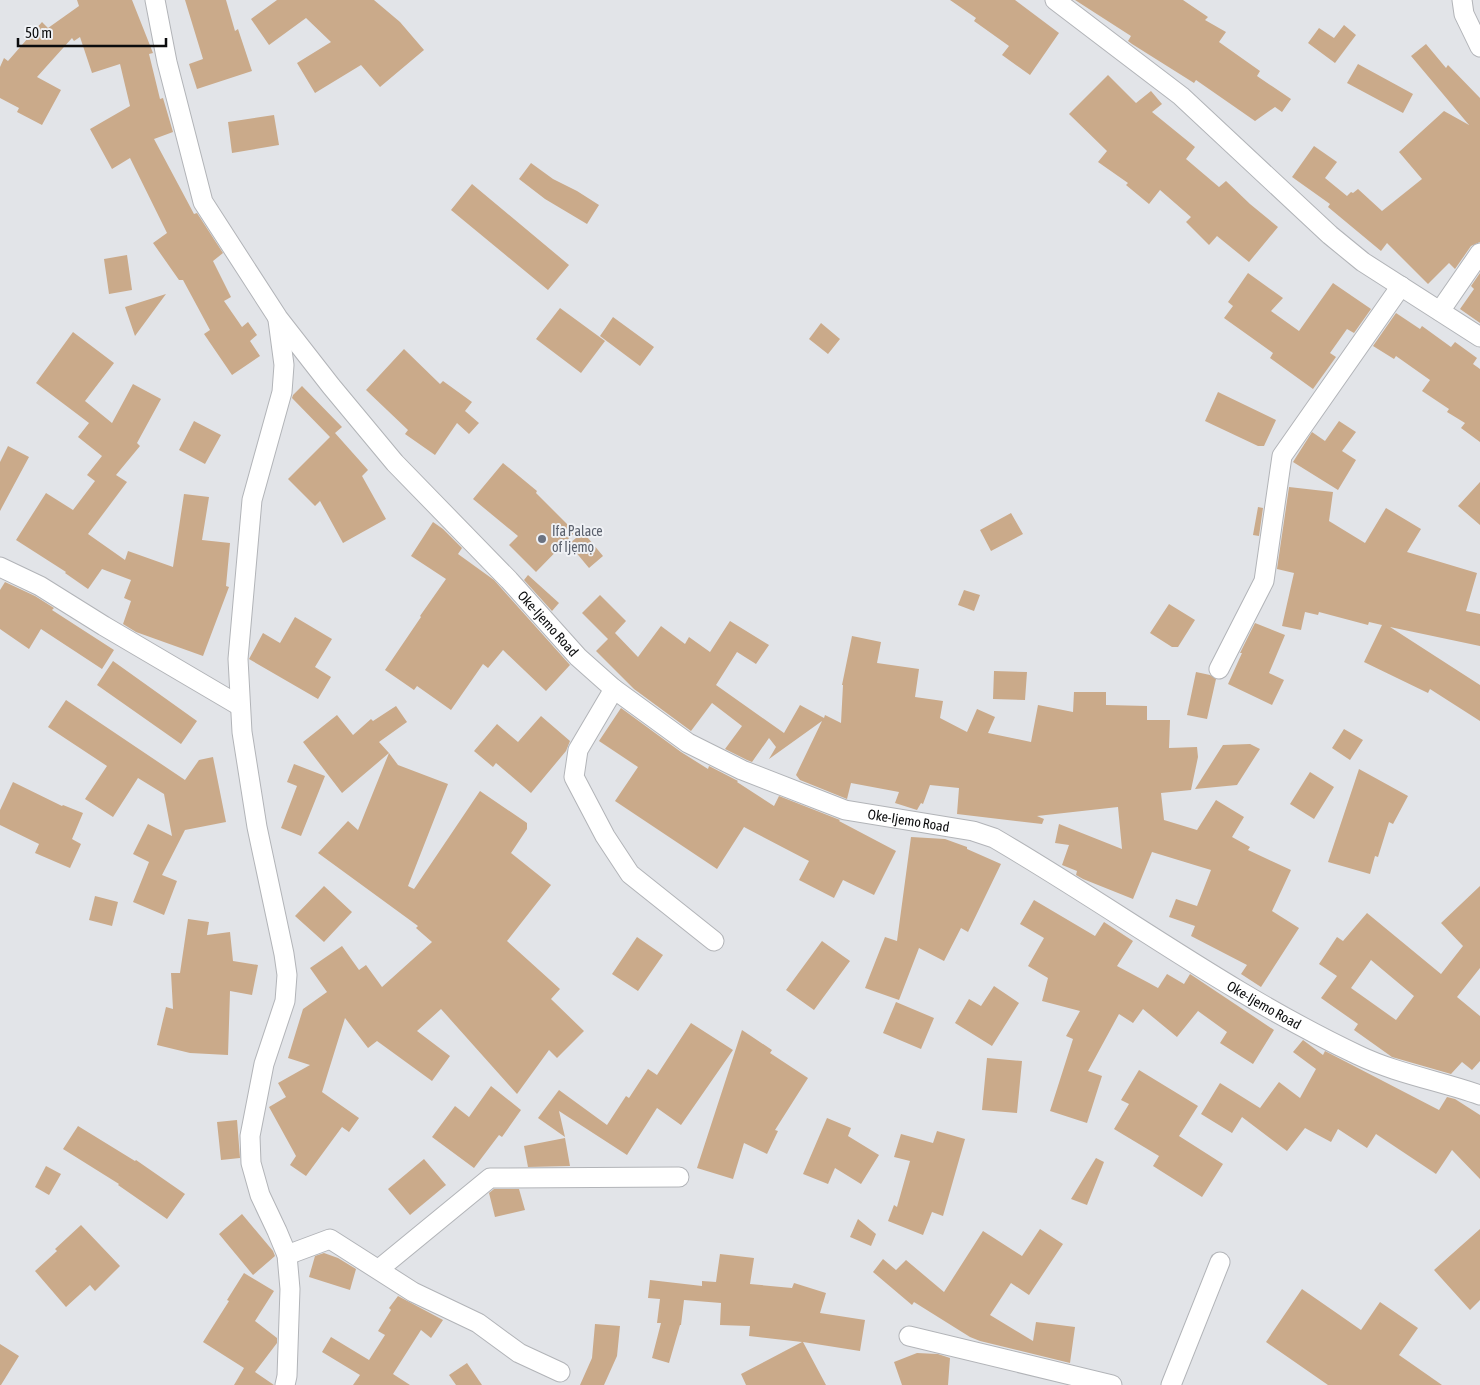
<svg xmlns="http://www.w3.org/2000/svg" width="1480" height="1385" font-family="'Asap Condensed',sans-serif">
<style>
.building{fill:#caaa8a;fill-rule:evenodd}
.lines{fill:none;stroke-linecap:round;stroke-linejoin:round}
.minor-casing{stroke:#b2b4b8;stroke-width:21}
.minor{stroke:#fff;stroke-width:19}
.worship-dot{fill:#6b7280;stroke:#eff1f5;stroke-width:2}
.labels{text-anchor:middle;stroke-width:4;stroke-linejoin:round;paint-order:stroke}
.worship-label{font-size:14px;fill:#5b616d;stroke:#eff1f5;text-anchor:start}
.street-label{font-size:14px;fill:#0c0d0e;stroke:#eff1f5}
</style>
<rect width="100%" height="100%" fill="#e2e4e8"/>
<!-- building -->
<path class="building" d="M77,0H132L153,53L149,54L160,99L163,98L173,132L154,139L194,214L197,213L223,253L213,261L231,297L224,301L242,327L248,322L257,335L250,341L260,356L232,375L204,334L210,330L183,280H179L153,243L167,233L130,158L112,169L90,129L130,106L120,64L92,73L80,37L74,41L72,38L37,77L61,90L42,125L17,112L19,108L0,98V67L4,58L8,61L42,22L48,28L79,6Z
M185,0H226L235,31L238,29L252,71L197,89L189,64L203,59Z
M277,0H374L400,22L424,50L380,87L361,65L315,93L297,63L331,42L306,18L269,45L251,19Z
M950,0H1015L1059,33L1030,75L1002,55L1009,46L974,21L976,18Z
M1075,0H1183L1208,17L1205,20L1226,32L1219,42L1260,71L1257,76L1291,99L1282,112L1275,107L1255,121L1196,80L1194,83L1132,44L1128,41L1131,36Z
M1344,25L1356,35L1335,63L1308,43L1319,28L1334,38Z
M1426,44L1446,68L1448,65L1480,98V242L1471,246L1455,269L1449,263L1428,284L1387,243L1381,251L1328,207L1330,204L1292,177L1314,146L1337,162L1325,178L1347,196L1351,192L1353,193L1358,189L1382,211L1422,179L1399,152L1444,111L1469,125L1411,56Z
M1358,64L1413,94L1403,113L1347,83Z
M1108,75L1136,103L1151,91L1162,104L1152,112L1195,147L1186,159L1219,187L1226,181L1250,204L1278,227L1249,262L1217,236L1209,245L1186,222L1191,217L1160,190L1149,204L1126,185L1128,183L1098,162L1107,151L1069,114Z
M274,115L279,145L232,153L228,122Z
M531,163L553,179L577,191L599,205L587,224L545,199L519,179Z
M472,184L569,265L548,290L451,210Z
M127,255L132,290L109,294L104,259Z
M1248,273L1283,298L1271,311L1299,331L1333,283L1371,309L1354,333L1347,329L1330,353L1336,357L1313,389L1270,358L1273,353L1224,318L1233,306L1228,302Z
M1480,273V323L1460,309L1474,289L1471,286Z
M166,294L135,336L125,307Z
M560,308L605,341L581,373L536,339Z
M1396,313L1420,329L1422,326L1451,347L1455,342L1477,358L1473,364L1480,369V442L1461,428L1465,423L1447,412L1449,409L1422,391L1430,380L1396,356L1394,359L1373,346Z
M613,317L654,347L640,366L600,336Z
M821,323L840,339L828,354L809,339Z
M73,332L114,363L85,401L112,423L133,384L161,399L137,443L140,446L116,475L127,482L88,534L125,560L128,551L173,567L184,494L209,497L202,540L230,543L226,586L229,587L203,656L136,632L123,624L131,601L124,598L131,580L102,569L88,589L65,573L66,572L16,540L46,493L73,510L95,481L87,475L102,456L78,437L89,423L36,383Z
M404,349L440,384L443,381L472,402L465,411L479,423L469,434L457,423L435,455L405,434L408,430L366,390Z
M302,386L342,427L335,433L368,470L362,476L386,519L343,543L320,501L315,506L288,479L330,437L292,398L293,395Z
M1218,392L1276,420L1264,446H1258L1205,421Z
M194,421L221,435L205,464L179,450Z
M1339,421L1356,432L1342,451L1356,460L1338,490L1293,462L1312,432L1325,441Z
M8,446L29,457L0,511V462Z
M503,463L537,491L536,493L575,532L536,572L509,545L518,536L473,499Z
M1480,482V525L1458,506Z
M1289,487L1333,492L1329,521L1365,543L1386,508L1421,529L1407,552L1477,573L1466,611L1480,614V646L1390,627L1480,685V721L1430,689L1428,693L1364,662L1382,625L1369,622L1368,625L1319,612L1318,615L1305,612L1301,630L1282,626L1294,573L1277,569Z
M1258,507L1263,508L1259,536L1253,535Z
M1011,513L1023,534L991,551L980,530Z
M433,522L443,529L462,548L458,554L494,580L570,665L546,691L503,650L488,668L483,664L451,710L417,686L414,690L385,670L421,617L420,616L446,579L411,556Z
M583,532L603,556L589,568L569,544Z
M528,575L559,603L552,611L524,580Z
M5,582L35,596L54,608L52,610L114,650L102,669L41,629L29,649L0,629V590Z
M964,590L980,595L974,611L958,605Z
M600,595L626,621L615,633L638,657L661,626L685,644L689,637L710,652L730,621L769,645L756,664L737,652L716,685L784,733L800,705L824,718L825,715L841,723L843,685H842L852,636L881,642L877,663L919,669L915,697L943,701L940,718L967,732L977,709L995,717L988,733L1031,742L1038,705L1073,712L1074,692H1106V705L1147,706V720H1170L1169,748L1197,747L1198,757L1191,790L1161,793L1164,820L1197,830L1216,800L1244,817L1232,837L1250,847L1248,850L1291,870L1272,911L1299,928L1261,987L1241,974L1247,965L1191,936L1195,926L1169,917L1176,899L1197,906L1211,870L1152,852L1133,899L1083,879L1076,875L1077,871L1062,865L1069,845L1055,843L1059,824L1122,849L1118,807L1037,816L1044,819L1042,824L957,814L959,788L930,785L923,804L921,803L917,810L895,803L899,792L851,783L847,799L800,780L796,775L822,721L769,759L776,747L769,738L752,762L747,760L725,749L742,726L712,703L691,731L634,689L596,651L608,639L582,613Z
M1169,604L1195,620L1178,647H1172L1150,633Z
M295,617L332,639L315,667L331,677L318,699L249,659L263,633L280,643Z
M1255,623L1285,635L1269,673L1284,680L1272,705L1228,684L1242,653H1240Z
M113,661L197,721L181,744L97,685Z
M994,671L1027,672L1025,700L993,699Z
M1196,672L1210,675L1216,679L1207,719L1187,715Z
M66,700L185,780L199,760L213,757L226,822L185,830L162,875L177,881L164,915L133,902L149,862L133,854L148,824L172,836L164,794L138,778L113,817L85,799L107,766L48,727Z
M396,706L407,722L379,742L389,753L342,793L303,742L337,715L353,735L371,719L373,721Z
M621,708L681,752L708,769L709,766L738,781L737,782L774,806L779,796L840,820L839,821L896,851L874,895L843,880L834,898L799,880L809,861L744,827L717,869L615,801L638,767L599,741Z
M541,716L570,741L566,751L531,793L496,763L493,767L474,751L497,724L518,742Z
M1344,729L1363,740L1350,760L1332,748Z
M1250,744L1260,749L1237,785L1195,789L1223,745Z
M389,753L398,765L448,784L408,886L414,889L480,791L527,823V829L511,853L551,885L507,941L560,989L551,999L584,1031L557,1058L549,1050L517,1094L441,1009L417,1031L450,1056L432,1081L377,1041L368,1048L345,1018L322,1092L359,1118L349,1132L342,1127L306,1176L290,1165L296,1156L269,1107L286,1097L278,1083L310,1065L288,1058L303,1009L327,992L310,968L342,946L359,970L366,965L382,987L432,942L416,928L418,926L318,853L348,821L358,830Z
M294,764L325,776L301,836L281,828L297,786L287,782Z
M1359,769L1408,796L1393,824L1389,822L1378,857L1375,856L1370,874L1328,862Z
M1310,772L1334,787L1314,819L1290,804Z
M13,782L62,806L63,805L83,813L72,839L81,844L70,868L35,853L39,844L0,825V810Z
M911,837L945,839L967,847V849L1001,864L968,932L961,928L944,961L919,948L899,1000L865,988L885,937L897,941Z
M324,886L352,912L324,942L295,916Z
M1480,886V968L1457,997L1480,1016V1061L1472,1070L1462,1062L1451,1074L1392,1057L1354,1030L1358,1024L1321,998L1337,976L1319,964L1337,937L1343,941L1367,913L1441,974L1463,946L1441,923ZM1371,960L1414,996L1396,1020L1351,988Z
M95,896L118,902L112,926L89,920Z
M1034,900L1095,936L1104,922L1133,941L1117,966L1149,983L1158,988L1167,974L1184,984L1190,974L1274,1030L1253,1064L1220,1043L1227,1032L1198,1011L1177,1037L1143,1009L1133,1023L1119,1014L1088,1071L1102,1076L1087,1123L1050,1111L1073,1039L1066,1036L1080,1011L1042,1001L1048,978L1028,966L1044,938L1020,924Z
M188,919L209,922L207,935L230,932L233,961L258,965L252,995L230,991L228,1055L190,1053L157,1045L166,1007L173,1009L171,973H180Z
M637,937L663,955L638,991L612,974Z
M822,941L850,961L814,1010L786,990Z
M994,986L1019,1003L992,1046L955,1023L969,999L981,1006Z
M896,1002L934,1018L921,1049L883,1033Z
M691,1023L733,1050L681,1125L657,1108L627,1155L559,1111L565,1137L538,1118L559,1090L607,1125L626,1096L629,1098L648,1069L657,1075Z
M742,1030L772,1050L770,1053L808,1078L775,1130L778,1131L767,1154L744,1143L733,1179L697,1168Z
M1303,1040L1323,1055L1325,1051L1439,1110L1447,1097L1455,1099L1480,1115V1179L1452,1150L1436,1174L1376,1134L1367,1148L1338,1129L1331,1142L1305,1128L1287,1151L1242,1117L1232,1133L1201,1114L1220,1083L1260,1108L1279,1082L1300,1098L1316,1069L1293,1052Z
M987,1058L1022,1061L1017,1113L982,1110Z
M1139,1070L1198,1106L1179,1136L1223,1164L1202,1197L1153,1166L1159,1156L1114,1129L1129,1104L1121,1100Z
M491,1086L521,1110L502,1137L499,1135L474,1168L432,1137L455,1106L469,1117Z
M827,1118L851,1128L848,1136L879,1155L861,1184L835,1168L828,1184L803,1174Z
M237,1120L240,1158L221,1160L217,1122Z
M78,1126L135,1161L136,1160L185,1194L167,1219L118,1185L119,1184L63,1149Z
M937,1131L965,1139L943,1216L932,1212L923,1235L888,1221L894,1205L897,1207L910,1161L894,1157L901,1134L933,1143Z
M565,1138L570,1166L528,1167L524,1146Z
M1096,1158L1104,1162L1087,1205L1071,1199Z
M424,1159L446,1185L410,1215L388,1189Z
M46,1166L61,1174L49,1195L35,1187Z
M494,1189H519L525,1210L495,1217L489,1193Z
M242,1214L273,1251L275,1256L253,1275L219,1234Z
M858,1219L876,1234L871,1246L850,1237Z
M81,1225L120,1266L95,1291L90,1285L66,1307L35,1271L57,1251L55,1249Z
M1040,1229L1063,1244L1029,1295L1011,1283L990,1315L1033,1341L1036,1322L1075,1327L1070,1363L980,1341L970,1337L914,1302L912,1305L873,1272L883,1259L896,1270L906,1260L944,1292L983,1231L1022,1256Z
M1480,1229V1300L1470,1310L1434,1270Z
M324,1253L338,1258L356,1269L350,1290L309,1277L315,1256Z
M720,1254L754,1258L750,1284L792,1288L794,1283L826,1293L820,1313L865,1320L860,1351L803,1342L826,1385H746L741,1374L802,1342L749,1336L750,1326L720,1325L721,1303L684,1300L681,1325H680L669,1363L652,1358L661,1323H657L660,1299L648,1298L650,1280L702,1286V1281L716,1282Z
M244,1273L274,1291L255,1321L277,1338V1343L255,1372L274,1385H234L244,1368L203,1342L229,1301L227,1300Z
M1302,1289L1361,1330L1380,1302L1418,1328L1399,1355L1442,1385H1328L1266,1342Z
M398,1296L443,1320L431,1338L421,1330L393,1374L410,1385H353L360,1375L322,1352L331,1337L369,1360L385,1335L378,1331L391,1310L389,1308Z
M595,1324L620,1326L617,1356L604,1385H580L592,1358Z
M0,1344L19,1356L1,1385H0Z
M917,1353L938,1354L950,1358L948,1385H902L894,1362Z
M467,1363L482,1385H456L449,1375Z"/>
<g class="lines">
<defs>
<g id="minor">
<path id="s1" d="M155,0L167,62L203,202L278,318L331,386L395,463L509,580L578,657L614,689L688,743L742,770L845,810L973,831L994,838C1116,909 1229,994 1358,1055C1395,1073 1440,1081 1480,1095"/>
<path d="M1055,0L1181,96L1330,235L1363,262L1480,337"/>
<path d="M1462,0L1464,14L1480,47"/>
<path d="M1440,311L1480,253"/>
<path d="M278,320L284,365L282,392L252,500L238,659L242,732L257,827L284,954L287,975L285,1001L264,1064L250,1136L251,1163L260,1195L277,1231L287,1255L290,1289L287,1376L285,1385"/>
<path d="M0,567L40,586L104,626L240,706"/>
<path d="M1219,669L1264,581L1282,456L1401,286"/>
<path d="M614,689L578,750L574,777L605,836L630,874L714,941"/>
<path d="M287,1255L330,1239L413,1292L478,1323L519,1353L560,1372"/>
<path d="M379,1269L490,1178L679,1177"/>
<path d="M909,1336L1112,1385"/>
<path d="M1171,1385L1220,1262"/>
</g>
</defs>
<!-- minor casing -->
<use href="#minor" class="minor-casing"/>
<!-- minor -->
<use href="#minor" class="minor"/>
</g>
<!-- markers -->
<circle class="worship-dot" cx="542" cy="539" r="5"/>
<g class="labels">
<!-- worship labels -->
<g class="worship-label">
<text x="552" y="536">Ifa Palace<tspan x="552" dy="16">of Ijẹmọ</tspan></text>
</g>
<!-- street labels -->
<g class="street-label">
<text dy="5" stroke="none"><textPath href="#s1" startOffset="754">Oke-Ijemo Road</textPath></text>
<text dy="5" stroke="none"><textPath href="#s1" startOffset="1174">Oke-Ijemo Road</textPath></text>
<text dy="5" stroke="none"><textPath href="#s1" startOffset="1579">Oke-Ijemo Road</textPath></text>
</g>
</g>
<!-- scale -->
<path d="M18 38v8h148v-8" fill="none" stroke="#0c0d0e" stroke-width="2.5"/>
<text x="25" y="38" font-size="15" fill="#0c0d0e" stroke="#eff1f5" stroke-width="4" paint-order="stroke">50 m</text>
</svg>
